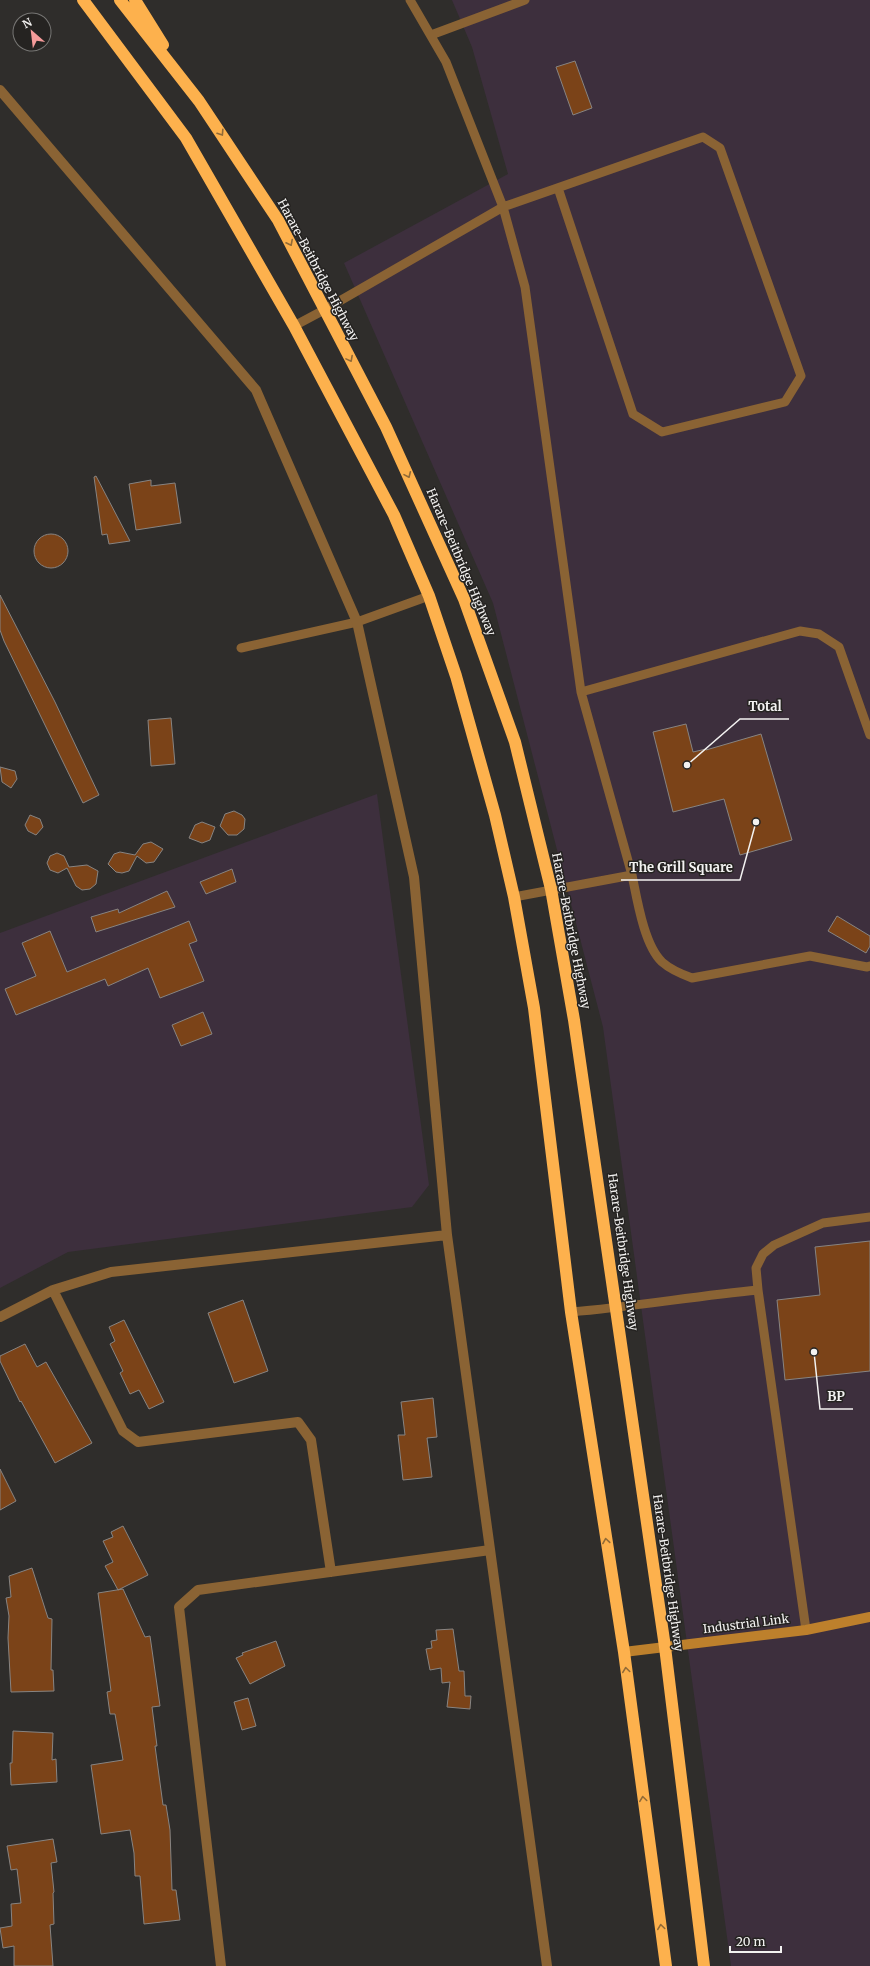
<svg xmlns="http://www.w3.org/2000/svg" width="870" height="1966" font-family="Merriweather,serif">
<style>
.industrial{fill:#3d2f3d}
.building{fill:#7b4318;stroke:#878482}
.lines{fill:none;stroke-linecap:round;stroke-linejoin:round}
.lane{stroke:#8a6334;stroke-width:9}
.street{stroke:#8a6334;stroke-width:10}
.secondary{stroke:#bd802c;stroke-width:10}
.highway{stroke:#fdb14d;stroke-width:12}
.oneway{stroke:#916a37}
.labels{text-anchor:middle;stroke-width:3;stroke-linejoin:round;paint-order:stroke}
.street-label{font-size:12px;fill:#f3f2f1;stroke:#252321}
.leader{fill:none;stroke:#f3f2f1;stroke-width:1.5}
.callout-dot{fill:#f3f2f1;stroke:#252321;stroke-width:1.5}
.callout-label{font-size:13px;text-anchor:middle;font-weight:bold;fill:#f3f2f1;stroke:#252321;stroke-width:3;stroke-linejoin:round;paint-order:stroke}
</style>
<rect width="100%" height="100%" fill="#2f2d2b"/>
<!-- industrial -->
<path class="industrial" d="M452,0H870V1966H731L603,1027L493,603L344,263L508,174L472,47Z
M377,794L429,1185L412,1207L68,1252L0,1288V933Z"/>
<!-- building -->
<path class="building" d="M575,61L592,108L573,115L556,67Z
M96,476L130,541L109,544L107,534L102,535L94,477Z
M151,480V486L175,483L181,523L136,530L129,484Z
M34 551a17 17 0 1 1 34 0a17 17 0 1 1-34 0Z
M0,595L55,702L99,795L83,803L4,641L0,630Z
M171,718L175,764L151,766L148,720Z
M686,724L693,752L706,749V750L761,734L792,840L740,855L724,799L673,812L653,732Z
M0,767L15,771L17,779L11,788L2,782Z
M234,811L242,815L245,819L244,829L237,835H228L220,826L225,814Z
M30,815L40,819L43,827L36,835L28,831L25,825Z
M202,822L215,827L210,840L202,843L189,838L195,825Z
M151,842L163,849L154,862L146,863L137,856L129,871L122,873L116,872L108,864L114,854L120,852L135,855L143,844Z
M57,853L64,856L69,867L87,865L98,871L96,884L90,889L82,890L76,886L67,868L58,873L50,870L47,863L50,856Z
M232,869L236,882L206,894L200,882Z
M167,891L175,907L96,932L91,917L118,909L119,913Z
M837,916L870,936V946L866,953L828,931Z
M189,921L197,941L189,944L204,981L160,998L148,968L108,986L105,979L16,1015L5,989L36,976L22,943L50,931L67,972Z
M203,1012L212,1034L181,1046L172,1025Z
M870,1241V1371L785,1380L777,1300L820,1295L815,1247Z
M243,1300L268,1371L234,1383L208,1313Z
M124,1320L164,1402L149,1409L139,1390L130,1394L120,1373L123,1371L110,1344L115,1341L109,1327Z
M25,1344L37,1367L46,1362L92,1443L55,1463L21,1401L20,1402L0,1361V1356Z
M433,1398L437,1437L427,1438L432,1477L403,1480L398,1435H405L401,1402Z
M0,1469L16,1501L0,1510Z
M123,1526L148,1575L118,1590L105,1566L113,1562L103,1541L113,1537L111,1532Z
M32,1568L48,1618L52,1619L51,1670H53L54,1691L11,1692L8,1638L9,1616L6,1598L11,1597L9,1576Z
M123,1589L145,1637L150,1636L160,1706L152,1707L157,1746H155L163,1805H166L170,1830L172,1890H176L180,1920L144,1924L140,1876H135L134,1853L130,1830L101,1834L91,1765L123,1760L115,1714H110L107,1692L111,1691L98,1593Z
M453,1629L459,1671H464L465,1696H471L470,1709L447,1707L450,1682L442,1683L441,1668L430,1670L426,1649L432,1648L431,1641L437,1640L436,1630Z
M276,1641L285,1666L250,1684L236,1658L243,1655L242,1653Z
M248,1698L256,1726L242,1730L234,1702Z
M13,1731L53,1733L52,1760L56,1759L57,1782L11,1785L10,1763H12Z
M53,1839L57,1862L51,1863L54,1892L53,1893L54,1924L50,1925L53,1966H14V1946L3,1948L0,1928L12,1926L11,1904L21,1903L17,1869L11,1870L7,1846Z"/>
<g class="lines">
<!-- lane -->
<path class="lane" d="M410,0L446,62L503,207L525,287L581,692L632,875C637,899 644,945 662,962C671,970 681,974 692,978L810,956L867,967L870,966
M431,35L525,0
M294,326L324,310L503,207L703,137L720,148L801,376L785,402L662,432L633,414L558,188
M241,648L357,622L429,596
M581,692L800,631L819,634L839,647L870,735
M514,897L632,875
M758,1290L756,1268L763,1254L774,1245L823,1223L870,1217
M571,1312C633,1307 695,1296 758,1290L806,1630"/>
<!-- street -->
<path class="street" d="M0,90L256,390L357,622L414,877L447,1235
M53,1290L123,1431L138,1442L298,1422L311,1440L331,1572
M0,1317L53,1290L111,1272L447,1235L547,1966
M221,1966L179,1607L198,1590L490,1550"/>
<!-- secondary -->
<path class="secondary" d="M624,1652L806,1630L870,1617"/>
<!-- highway -->
<path class="highway" d="M83,0L186,138L294,326L394,515L429,596L456,676L495,815L514,897L534,1008L571,1312L624,1652L666,1966
M120,0L199,101L278,220L386,427L464,599L515,742L551,889L574,1020L665,1647L704,1966
M135,0L163,45"/>
</g>
<!-- one-way arrows -->
<defs><path id="oneway-chevron" d="M-2-3.5L2.5 0L-2 3.5" fill="none" stroke-width="1.6" stroke-linecap="round" stroke-linejoin="round"/></defs>
<g class="oneway">
<use href="#oneway-chevron" transform="translate(221 133) rotate(57)"/>
<use href="#oneway-chevron" transform="translate(290 243) rotate(63)"/>
<use href="#oneway-chevron" transform="translate(350 359) rotate(62)"/>
<use href="#oneway-chevron" transform="translate(408 475) rotate(66)"/>
<use href="#oneway-chevron" transform="translate(606 1541) rotate(-99)"/>
<use href="#oneway-chevron" transform="translate(626 1670) rotate(-98)"/>
<use href="#oneway-chevron" transform="translate(643 1799) rotate(-98)"/>
<use href="#oneway-chevron" transform="translate(661 1927) rotate(-98)"/>
</g>
<g class="labels">
<!-- street labels -->
<g class="street-label">
<text transform="translate(318 270) rotate(62)" y="4">Harare-Beitbridge Highway</text>
<text transform="translate(461 562) rotate(67)" y="4">Harare-Beitbridge Highway</text>
<text transform="translate(571 931) rotate(79)" y="4">Harare-Beitbridge Highway</text>
<text transform="translate(623 1252) rotate(82)" y="4">Harare-Beitbridge Highway</text>
<text transform="translate(668 1573) rotate(82)" y="4">Harare-Beitbridge Highway</text>
<text transform="translate(746 1624) rotate(-7)" y="4">Industrial Link</text>
</g>
</g>
<!-- callouts -->
<path class="leader" d="M687 765L740 719H789M756 822L740 880H621M814 1352L820 1409H853"/>
<g class="callout-dot">
<circle cx="687" cy="765" r="4"/>
<circle cx="756" cy="822" r="4"/>
<circle cx="814" cy="1352" r="4"/>
</g>
<g class="callout-label">
<text x="765" y="711">Total</text>
<text x="681" y="872">The Grill Square</text>
<text x="836" y="1401">BP</text>
</g>
<!-- north arrow -->
<g transform="translate(32 32) rotate(332)"><circle r="19" fill="#252321" stroke="#777674"/>
<path d="M0-3L7 15L0 10L-7 15Z" fill="#f59b9a"/>
<text y="-6" font-size="11" font-weight="bold" text-anchor="middle" fill="#f3f2f1">N</text>
</g>
<!-- scale -->
<path d="M730 1946v6h51v-6" fill="none" stroke="#f3f2f1" stroke-width="2"/>
<text x="736" y="1946" font-size="12" fill="#f3f2f1" stroke="#252321" stroke-width="3" paint-order="stroke">20 m</text>
</svg>
